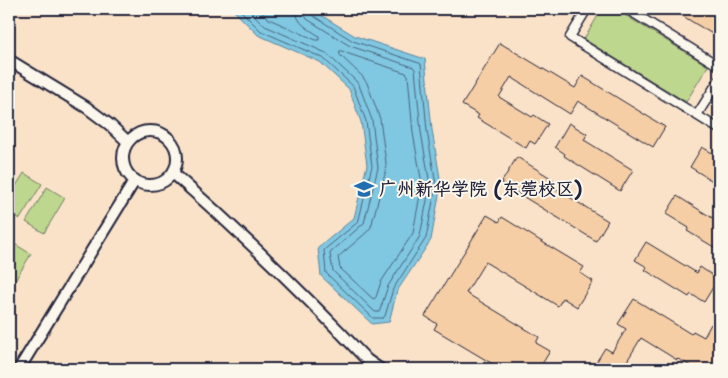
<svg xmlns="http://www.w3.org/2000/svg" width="728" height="378" font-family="'Shantell Sans','LXGW WenKai TC',sans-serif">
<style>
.built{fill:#f9e2c8}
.green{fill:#bed78e;stroke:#707c64}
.water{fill:#80c7e1;stroke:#5a859f}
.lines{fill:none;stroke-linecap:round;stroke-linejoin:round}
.shore{stroke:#48647d;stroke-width:1}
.building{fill:#f6cea5;stroke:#22223b}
.pedestrian-casing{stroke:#22223b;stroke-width:11}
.minor-casing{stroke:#22223b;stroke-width:14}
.pedestrian{stroke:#fbf7ec;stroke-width:8}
.minor{stroke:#fbf7ec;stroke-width:10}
.labels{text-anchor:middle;stroke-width:4;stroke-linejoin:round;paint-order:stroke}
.poi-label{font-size:18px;font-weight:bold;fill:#22223b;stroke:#fbf7ec;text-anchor:start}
</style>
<rect width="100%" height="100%" fill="#faebd7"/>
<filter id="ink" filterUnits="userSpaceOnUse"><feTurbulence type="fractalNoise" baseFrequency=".02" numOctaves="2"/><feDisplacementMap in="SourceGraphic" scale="10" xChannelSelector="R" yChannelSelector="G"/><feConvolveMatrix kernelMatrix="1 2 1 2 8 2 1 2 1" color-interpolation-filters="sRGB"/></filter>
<g filter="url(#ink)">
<!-- built -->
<path class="built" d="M9,9H719V369H9Z"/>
<!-- green -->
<path class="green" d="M602,9H615L708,66L686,102L584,39Z
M24,173L42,184L20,219L9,212V197Z
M47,187L65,198L44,233L26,222Z
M13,243L31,254L10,289L9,251Z"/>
<!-- water -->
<path class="water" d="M232,9H311L355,36L425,59L432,130L441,184L431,240L397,291L389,322L372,324L321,276L318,248L354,218L367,165L361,122L349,89L320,62L258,35Z"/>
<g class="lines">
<!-- shore -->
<path class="shore" d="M239,9L261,31L323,58L353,86L366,121L372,166L359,219L358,222L324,250L326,273L373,318H383L385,316L393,289L426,238L436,185L427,131L421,64L419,63L353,41L312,15L310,12L309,9
M248,9L265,26L326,53L356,81L359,85L372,120L378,168L364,223L331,252L330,254L333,271L375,312H379L380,310L388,286L420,236L430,185L421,132L415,69L413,67L350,46L307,19L304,14L303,9
M258,9L269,19L316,40H319V36C308,28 296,24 296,9
M340,51H342L349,54L406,73L408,75L413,133L422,184L413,233L381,282L376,297L374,299L372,298L340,268L338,257L367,232L371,227L386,170V163L380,119L367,83L362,76L340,55Z"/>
</g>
<!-- building -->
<path class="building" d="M671,9H716L719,10V38Z
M500,43L575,88L582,76L665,127L653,147L578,101L570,114L511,77L499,97L532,117L534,115L548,124L535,144L530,141L526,148L477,118L479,115L462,105Z
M569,123L587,134L584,140L633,170L620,191L564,156L565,154L555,147Z
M702,147L719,157V185L690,167Z
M517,157L554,180L550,185L608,221L596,241L501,183Z
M677,196L719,222V250L687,231L689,228L666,214Z
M487,215L499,222L502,217L539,240L584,267L580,273L593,281L577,307L563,298L558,306L485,262L466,293L539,337L536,343L550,351L539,369H501L434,329L437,324L425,316Z
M646,242L697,273L700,267L718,279L704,302L691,294L689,297L645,270L647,267L635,260Z
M634,299L691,334L693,331L704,337L711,324L719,329V369H696L678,359L677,360L641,338L627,361L640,369H592L605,348L612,352L626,329L618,324Z"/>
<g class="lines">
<defs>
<path id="pedestrian" d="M587,9L570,37L719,129
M627,9L719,66
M697,115L719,80"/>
<path id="minor" d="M9,60L86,107L110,125L128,142
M123 158a27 27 0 1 1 54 0a27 27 0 1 1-54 0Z
M173,173C240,232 305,295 367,360L380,369
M19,369L135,180"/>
</defs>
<!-- pedestrian casing -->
<use href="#pedestrian" class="pedestrian-casing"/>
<!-- minor casing -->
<use href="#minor" class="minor-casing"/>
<!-- pedestrian -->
<use href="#pedestrian" class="pedestrian"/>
<!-- minor -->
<use href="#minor" class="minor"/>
</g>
</g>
<!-- icons -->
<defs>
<symbol id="university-bare" viewBox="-9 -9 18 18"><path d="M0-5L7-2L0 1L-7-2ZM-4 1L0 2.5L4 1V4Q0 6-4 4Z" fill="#1f6fb2" stroke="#fbf7ec" stroke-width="2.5" paint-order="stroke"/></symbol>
</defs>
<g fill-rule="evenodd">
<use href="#university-bare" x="350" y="175" width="28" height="28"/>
</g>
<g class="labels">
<!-- poi labels -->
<g class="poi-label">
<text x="379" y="195">广州新华学院 (东莞校区)</text>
</g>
</g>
<!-- margin -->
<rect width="728" height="378" fill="none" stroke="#fbf7ec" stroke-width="30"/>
<rect x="15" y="15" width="698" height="348" fill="none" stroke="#22223b" stroke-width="2" filter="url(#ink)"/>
</svg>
